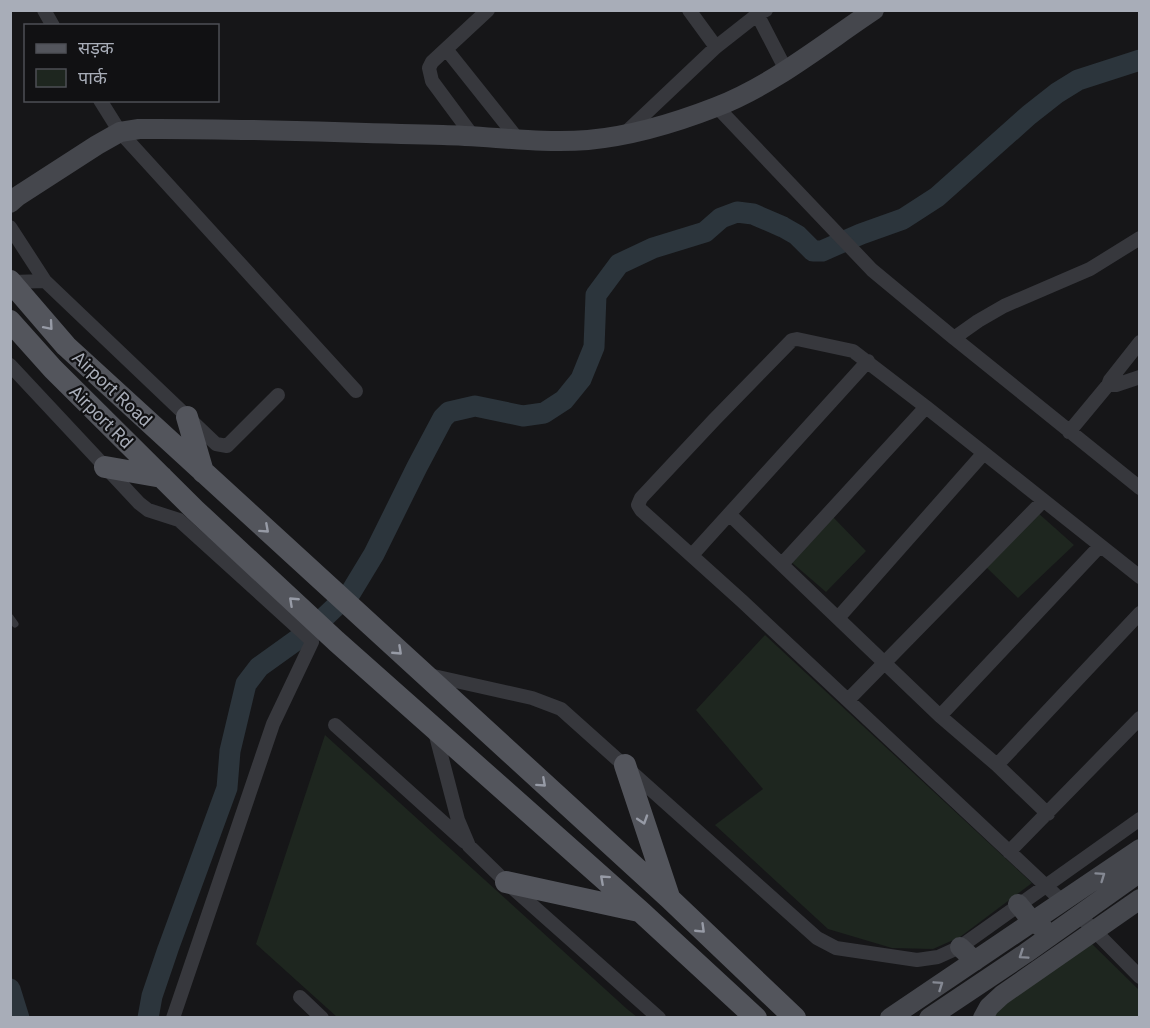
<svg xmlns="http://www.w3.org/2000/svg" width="1150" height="1028" font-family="Roboto,'Noto Sans Devanagari',sans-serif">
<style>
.green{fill:#1e261f}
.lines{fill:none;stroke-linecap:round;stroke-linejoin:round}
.river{stroke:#2c353c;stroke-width:21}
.lane{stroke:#37383d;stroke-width:7}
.street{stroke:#37383d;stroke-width:14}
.secondary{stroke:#45474d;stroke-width:20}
.primary{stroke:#53555c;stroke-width:22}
.oneway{stroke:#979ba6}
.oneway2{stroke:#858993}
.labels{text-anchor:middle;stroke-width:4.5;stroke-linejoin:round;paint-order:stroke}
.street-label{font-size:18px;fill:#a8adb8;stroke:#111113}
</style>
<rect width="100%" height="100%" fill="#161618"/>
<!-- green -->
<path class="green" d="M1037,512L1074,545L1018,598L985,566Z
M833,517L866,551L826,592L789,560Z
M765,635L1032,883L960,937L933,949L892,948L828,929L715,825L763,789L696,710Z
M325,735L627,1009L637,1017H337L256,944Z
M1090,942L1139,990V1017L994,1018L995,1012Z"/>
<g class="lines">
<!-- river -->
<path class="river" d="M10,989L19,1018
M148,1018L152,996L168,949L227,788L230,751L246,684L259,667L312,629L351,592L374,554L417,467L443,418L449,412L475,406L523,416L544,413L564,400L581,379L594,347L596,295L619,264L653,248L705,232L721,218L737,212L753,214L783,227L797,235L813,251H822L861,234L903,219L937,197L1029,115L1057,93L1078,80L1140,60"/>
<!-- lane -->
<path class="lane" d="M10,617L15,624"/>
<!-- street -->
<path class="street" d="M44,10L53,26
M689,10L716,47
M755,10L786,70
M446,49L517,138
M100,100L120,132L356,391
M717,107L872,270L954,338L978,321L1004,306L1090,269L1140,238
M472,135L432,81L429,68L432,62L488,10
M623,135L716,47L758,14L766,10
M10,227L45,281L216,444L227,446L278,395
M12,282L45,281
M954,338L1140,488
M1140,342L1110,380L1108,385H1116L1140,377
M10,365L139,503L148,510L179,520L309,638L312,642L273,724L173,1018
M926,407L853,351L797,339L792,340L714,420L641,498L638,505L641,510L742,601L1063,902
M1069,432L1108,385
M729,514L940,716L997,765L1048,814
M692,555L868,361
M782,564L926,407L1140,577
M838,618L983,454
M429,675L532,698L561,709L817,938L836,948L917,960L938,957L960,947L1140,819
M848,700L1043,501
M940,716L1100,546
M335,725L465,842
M435,732L458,820L469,846L506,882L659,1018
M997,765L1140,613
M1009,852L1140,718
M1079,915L1140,977
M300,997L322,1018"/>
<!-- secondary -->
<path class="secondary" d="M10,203L18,196L97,145L120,132L139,129C240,128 342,133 443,135C491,136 541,144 588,140C632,136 675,123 716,107C773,85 823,44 874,10
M1018,904L1033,922L1043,928
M960,947L975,961
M890,1018L1140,849
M929,1018L1026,953L1140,872
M983,1018L989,1007L1002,995L1140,899"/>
<!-- primary -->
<path class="primary" d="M10,281L66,346L669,898L795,1018
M10,321L53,369L195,510L336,641L640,911L756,1018
M187,417L203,472
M105,467L162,477
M625,765L669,897
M506,882L639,911"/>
</g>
<!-- one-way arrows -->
<defs><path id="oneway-chevron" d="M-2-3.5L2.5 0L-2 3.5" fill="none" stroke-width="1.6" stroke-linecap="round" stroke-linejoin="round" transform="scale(1.5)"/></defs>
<g class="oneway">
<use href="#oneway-chevron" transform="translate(49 326) rotate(49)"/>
<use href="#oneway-chevron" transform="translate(265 529) rotate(42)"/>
<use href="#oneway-chevron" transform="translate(293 601) rotate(-137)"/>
<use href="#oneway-chevron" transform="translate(398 651) rotate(43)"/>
<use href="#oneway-chevron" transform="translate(542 783) rotate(42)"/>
<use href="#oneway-chevron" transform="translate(643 820) rotate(72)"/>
<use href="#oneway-chevron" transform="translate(604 879) rotate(-138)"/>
<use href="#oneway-chevron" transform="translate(701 929) rotate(44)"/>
</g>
<g class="oneway2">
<use href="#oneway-chevron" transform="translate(1101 876) rotate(-35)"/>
<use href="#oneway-chevron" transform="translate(1023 955) rotate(146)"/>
<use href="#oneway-chevron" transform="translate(939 985) rotate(-34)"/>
</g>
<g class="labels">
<!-- street labels -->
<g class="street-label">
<text transform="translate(112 389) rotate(43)" y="6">Airport Road</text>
<text transform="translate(101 417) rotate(45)" y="6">Airport Rd</text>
</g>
</g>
<!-- border -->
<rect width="1150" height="1028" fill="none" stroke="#a8adb8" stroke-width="24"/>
<!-- legend -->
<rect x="24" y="24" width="195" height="78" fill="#111113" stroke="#4d4f55" stroke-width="1.5"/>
<rect x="36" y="44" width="30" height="9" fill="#53555c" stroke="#4d4f55" stroke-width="1.5"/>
<text x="78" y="54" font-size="18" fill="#a8adb8">सड़क</text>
<rect x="36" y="69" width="30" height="18" fill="#1e261f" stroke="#4d4f55" stroke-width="1.5"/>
<text x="78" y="84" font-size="18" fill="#a8adb8">पार्क</text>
</svg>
